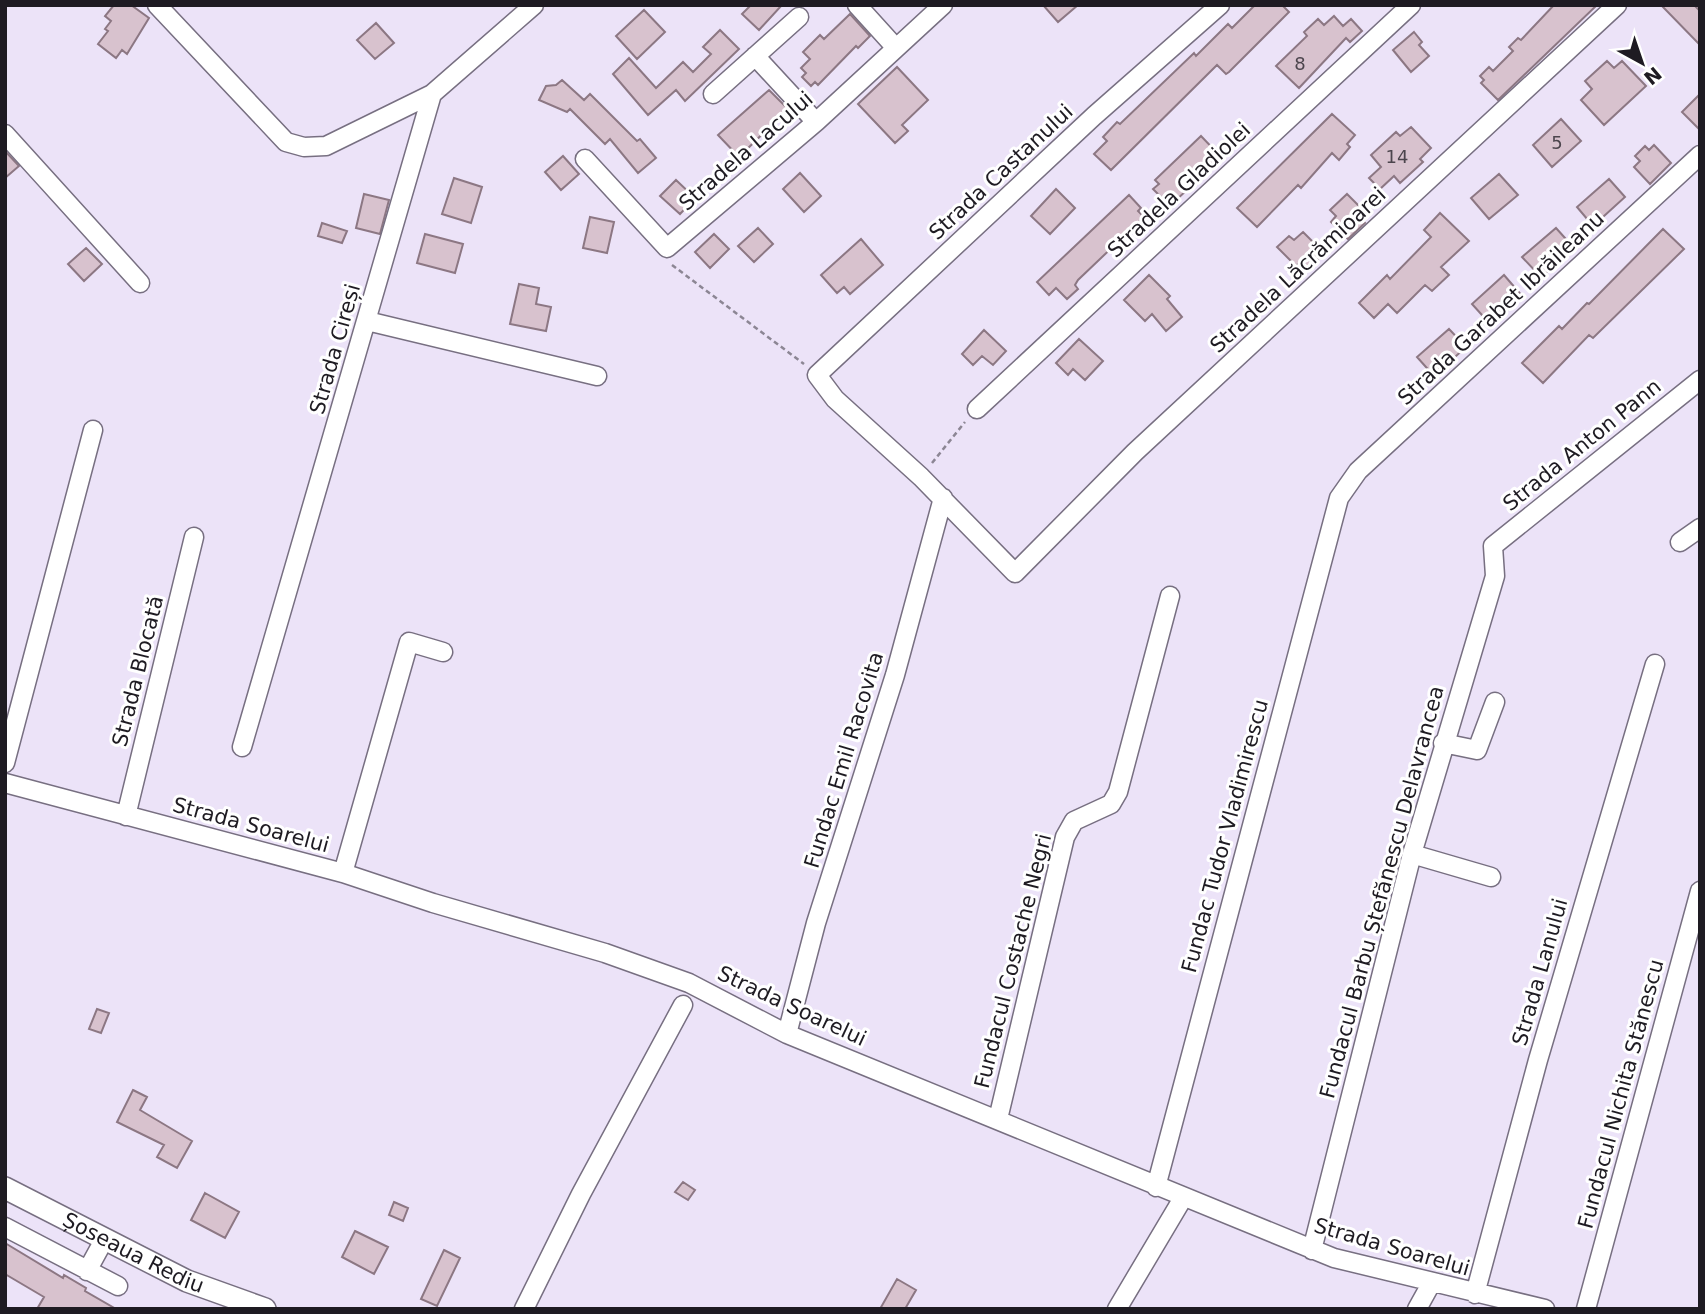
<svg xmlns="http://www.w3.org/2000/svg" width="1705" height="1314" font-family="'DejaVu Sans',sans-serif">
<style>
.building{fill:#d8c2ce;stroke:#8c7783;stroke-width:2}
.lines{fill:none;stroke-linecap:round;stroke-linejoin:round}
.minor-casing{stroke:#776f81;stroke-width:21}
.major-casing{stroke:#776f81;stroke-width:24}
.path{stroke:#8c8694;stroke-width:2.5;stroke-dasharray:5 3.5;stroke-linecap:butt}
.minor{stroke:#fff;stroke-width:18}
.major{stroke:#fff;stroke-width:21}
.labels{text-anchor:middle;stroke-width:6;stroke-linejoin:round;paint-order:stroke}
.number-label{font-size:18px;fill:#4c454d}
.street-label{font-size:21px;fill:#1e1b22;stroke:#fff}
</style>
<rect width="100%" height="100%" fill="#ece3f8"/>
<!-- building -->
<path class="building" d="M114,5H131L149,18L127,54L122,50L116,58L98,44L108,31L105,29L111,21L105,16Z
M751,5H782L759,30L742,14Z
M1043,5H1078L1058,22Z
M1255,5H1282L1289,12L1229,72L1226,74L1217,65L1111,170L1094,154L1107,141L1103,137L1117,122L1120,124L1194,53L1196,56L1228,24L1232,28Z
M1554,5H1597L1498,100L1481,83L1484,80L1480,76L1489,67L1493,71L1513,51L1509,47L1518,38L1521,40Z
M1661,5H1694L1700,11V45Z
M644,10L665,32L637,59L616,36Z
M850,14L870,36L858,48L856,46L818,85L815,82L811,86L802,77L806,73L801,68L810,59L803,52L820,35L824,39Z
M1334,16L1343,26L1351,19L1362,31L1350,42L1346,38L1299,88L1276,66L1307,36L1304,32L1318,19L1324,25Z
M376,23L394,43L375,59L357,40Z
M720,30L739,49L685,101L676,90L648,115L613,74L629,58L656,88L683,62L693,72L711,54L703,47Z
M1414,32L1422,42L1419,45L1429,56L1411,72L1393,50Z
M1607,61L1614,68L1622,61L1646,86L1604,125L1581,100L1592,89L1585,81Z
M897,67L928,100L902,125L908,131L895,143L858,104Z
M562,80L584,100L590,94L637,141L640,139L656,158L638,173L610,139L605,144L570,109L567,112L539,100L546,86L556,85Z
M769,90L788,109L739,157L718,135Z
M1700,94V130L1682,112Z
M1332,114L1355,135L1347,144L1350,147L1339,160L1332,153L1301,188L1298,185L1257,227L1237,208Z
M1561,119L1581,141L1552,167L1533,145Z
M1411,127L1431,148L1420,159L1423,162L1400,183L1394,176L1380,189L1369,178L1381,167L1371,155L1396,132L1400,136Z
M1201,136L1222,158L1206,173L1199,165L1181,183L1187,190L1175,201L1172,197L1167,203L1153,189L1159,184L1155,180Z
M1654,145L1671,163L1650,184L1634,167L1640,161L1635,156L1645,146L1649,150Z
M5,151L19,166L5,178Z
M563,156L579,174L561,190L545,172Z
M800,173L821,196L804,212L783,189Z
M1499,174L1518,195L1489,219L1471,198Z
M454,178L482,187L471,223L442,214Z
M1609,179L1625,197L1593,226L1577,207Z
M676,180L695,198L680,214L660,196Z
M1056,189L1075,208L1050,234L1031,216Z
M364,194L389,200L380,234L356,228Z
M1347,194L1367,214L1362,219L1365,223L1348,239L1331,222L1336,216L1330,210Z
M1129,195L1141,208L1138,211L1144,217L1078,280L1075,285L1078,289L1067,299L1056,288L1049,295L1037,282Z
M1440,213L1469,241L1441,267L1449,275L1432,291L1425,285L1397,313L1388,304L1374,318L1359,303L1387,275L1390,279L1431,237L1424,230Z
M590,217L614,222L607,253L583,248Z
M322,223L347,231L342,243L318,236Z
M758,228L773,244L754,262L738,246Z
M1556,228L1574,248L1541,277L1522,257Z
M1663,229L1684,249L1593,338L1589,335L1543,383L1522,363L1559,326L1562,329L1587,303L1589,304Z
M1303,232L1324,253L1308,269L1300,262L1296,266L1277,247L1289,236L1294,240Z
M425,234L463,244L455,273L417,263Z
M714,234L729,249L710,268L695,252Z
M861,239L883,265L850,294L844,287L837,293L821,275Z
M86,248L102,264L84,281L68,264Z
M1149,275L1170,296L1167,299L1182,317L1166,331L1152,314L1145,321L1124,300Z
M1504,275L1523,297L1491,325L1472,304Z
M519,284L539,288L536,304L551,307L546,331L510,324Z
M1449,329L1466,347L1434,376L1417,357Z
M984,330L1006,351L993,365L982,356L973,365L962,354Z
M1079,339L1103,361L1085,380L1073,369L1068,375L1056,363Z
M97,1009L109,1013L101,1033L89,1029Z
M133,1090L147,1097L140,1110L192,1141L177,1168L157,1157L164,1145L117,1122Z
M683,1182L695,1190L688,1200L675,1192Z
M205,1193L239,1212L225,1238L191,1220Z
M394,1202L408,1208L403,1221L389,1215Z
M355,1231L388,1247L374,1274L342,1257Z
M5,1243L63,1278L64,1275L86,1288L85,1291L116,1309H37L44,1297L5,1274Z
M444,1250L460,1258L437,1306L421,1299Z
M897,1279L916,1290L905,1309H880Z"/>
<g class="lines">
<defs>
<path id="minor" d="M157,5L286,142L304,147L326,146L432,94
M857,5L896,48
M1220,5L1094,116L817,375L835,399L921,477L1015,573L1135,452L1617,5
M755,56L816,122
M713,94L799,17
M5,134L140,283
M585,159L667,248L816,122L943,5
M367,321L597,376
M977,409L1411,5
M1680,542L1700,528
M1443,743L1477,750L1495,702
M242,747L432,94L534,5
M5,763L93,430
M5,783L343,873L433,903L605,953L689,983L787,1034L1334,1258L1545,1309
M126,816L194,537
M1412,854L1491,877
M343,873L409,642L443,652
M787,1034L816,923L895,675L943,498
M998,1119L1065,837L1074,821L1111,804L1118,792L1170,596
M1156,1187L1339,498L1358,471L1700,155
M5,1227L118,1286
M1312,1250L1412,854L1495,576L1493,546L1700,380
M87,1271L104,1240
M1475,1294L1538,1060L1655,664
M524,1309L581,1194L683,1005
M1117,1309L1183,1198
M1417,1309L1432,1282
M1586,1309L1700,891"/>
<g id="major">
<path id="s1" d="M5,1188L187,1281L265,1309"/>
</g>
</defs>
<!-- minor casing -->
<use href="#minor" class="minor-casing"/>
<!-- major casing -->
<use href="#major" class="major-casing"/>
<!-- path -->
<path class="path" d="M672,265L804,364
M932,463L965,422"/>
<!-- minor -->
<use href="#minor" class="minor"/>
<!-- major -->
<use href="#major" class="major"/>
</g>
<g class="labels">
<!-- number labels -->
<g class="number-label">
<text x="1300" y="70">8</text>
<text x="1557" y="149">5</text>
<text x="1397" y="163">14</text>
</g>
<!-- street labels -->
<g class="street-label">
<text transform="translate(746 151) rotate(-41)" y="7">Stradela Lacului</text>
<text transform="translate(1001 172) rotate(-43)" y="7">Strada Castanului</text>
<text transform="translate(1179 190) rotate(-43)" y="7">Stradela Gladiolei</text>
<text transform="translate(1298 270) rotate(-43)" y="7">Stradela Lăcrămioarei</text>
<text transform="translate(1501 308) rotate(-43)" y="7">Strada Garabet Ibrăileanu</text>
<text transform="translate(335 349) rotate(-74)" y="7">Strada Cireși</text>
<text transform="translate(1582 445) rotate(-39)" y="7">Strada Anton Pann</text>
<text transform="translate(138 671) rotate(-76)" y="7">Strada Blocată</text>
<text transform="translate(844 760) rotate(-73)" y="7">Fundac Emil Racovita</text>
<text transform="translate(251 825) rotate(15)" y="7">Strada Soarelui</text>
<text transform="translate(1225 836) rotate(-75)" y="7">Fundac Tudor Vladimirescu</text>
<text transform="translate(1382 892) rotate(-75)" y="7">Fundacul Barbu Ștefănescu Delavrancea</text>
<text transform="translate(1013 961) rotate(-76)" y="7">Fundacul Costache Negri</text>
<text transform="translate(1540 972) rotate(-74)" y="7">Strada Lanului</text>
<text transform="translate(792 1006) rotate(25)" y="7">Strada Soarelui</text>
<text transform="translate(1621 1094) rotate(-75)" y="7">Fundacul Nichita Stănescu</text>
<text transform="translate(1392 1247) rotate(16)" y="7">Strada Soarelui</text>
<text dy="7" stroke="none"><textPath href="#s1" startOffset="144">Șoseaua Rediu</textPath></text>
</g>
</g>
<!-- border -->
<rect width="1705" height="1314" fill="none" stroke="#1e1b22" stroke-width="14"/>
<!-- north arrow -->
<g transform="translate(1642 63) rotate(140)" stroke="#ffffff" stroke-width="5" paint-order="stroke">
<path d="M0-5L12 26L0 18L-12 26Z" fill="#1e1b22"/>
<text y="-10" font-size="19" font-weight="bold" text-anchor="middle" fill="#1e1b22">N</text>
</g>
</svg>
